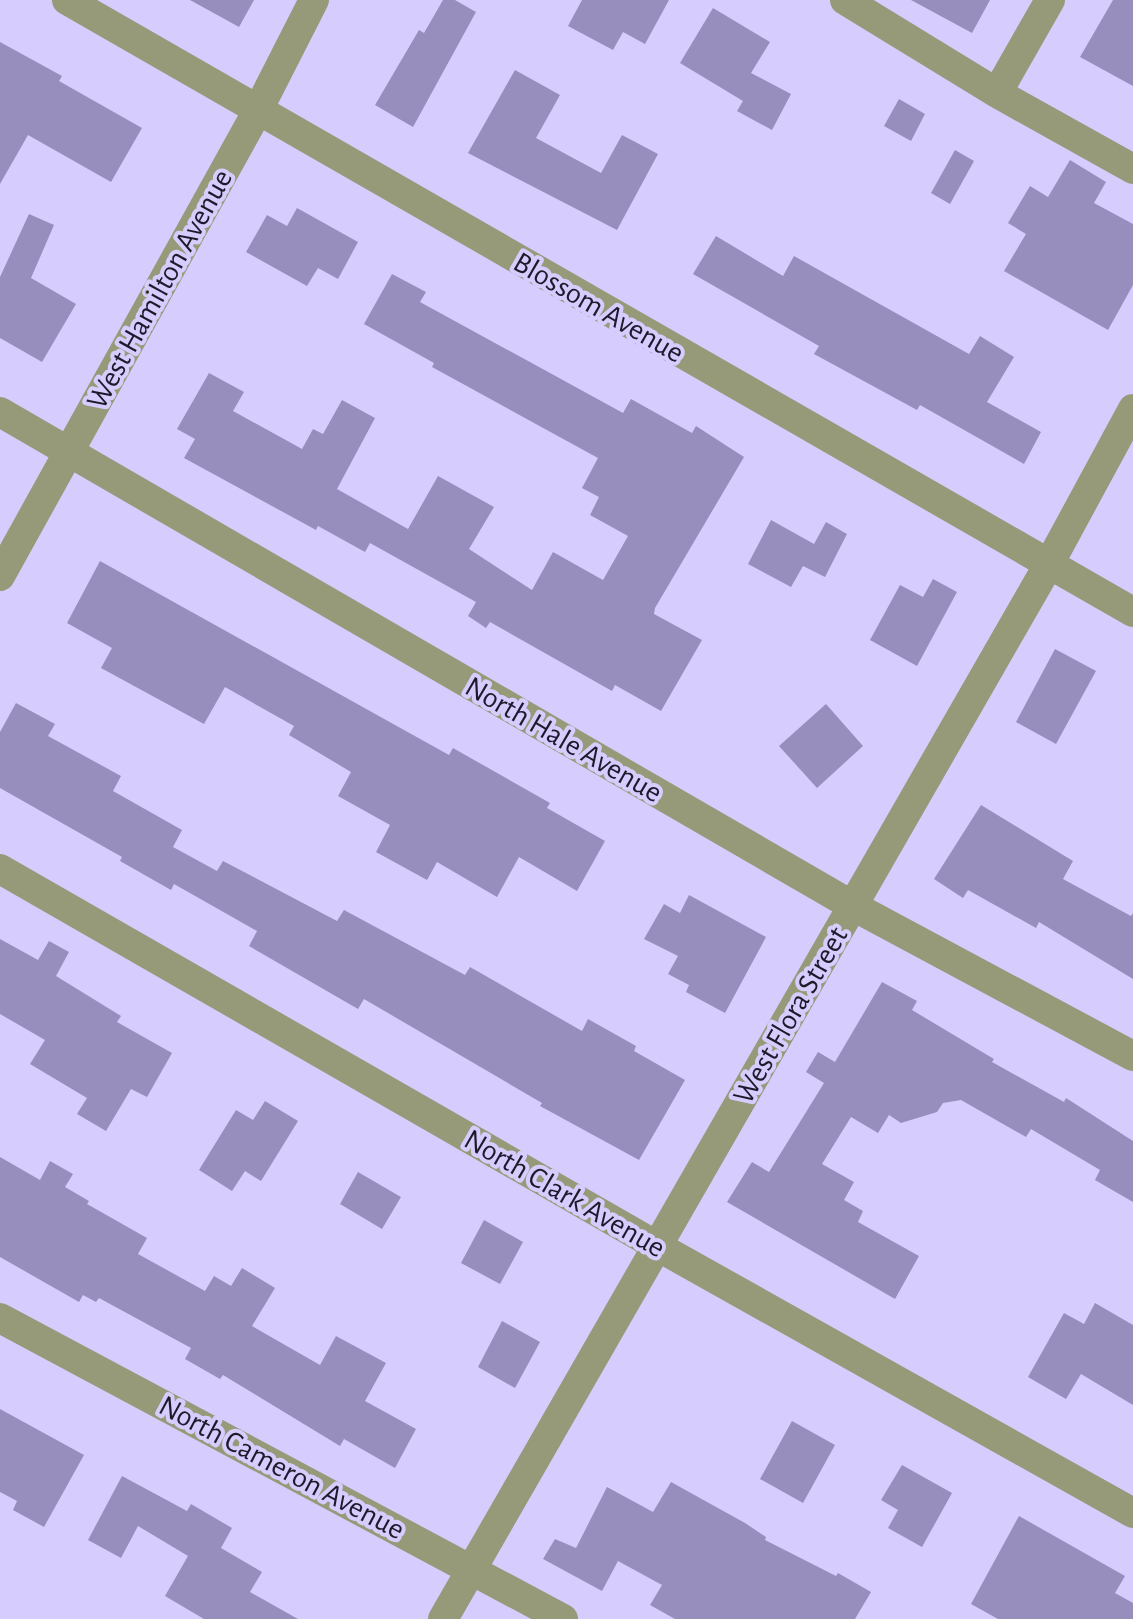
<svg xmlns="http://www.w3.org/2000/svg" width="1133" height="1619" font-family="'Alegreya Sans',sans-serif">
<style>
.building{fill:#988ebd}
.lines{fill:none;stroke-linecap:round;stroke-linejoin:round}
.minor{stroke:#969a79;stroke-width:30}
.labels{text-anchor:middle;stroke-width:8;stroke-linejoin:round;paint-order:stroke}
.street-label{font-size:30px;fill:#1e1a2c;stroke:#d6cdfe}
</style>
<rect width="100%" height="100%" fill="#d6cdfe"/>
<!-- building -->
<path class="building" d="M190,0H254L239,27Z
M443,0H455L476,12L413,127L375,105L419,30L424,33Z
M582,0H669L645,44L623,32L613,50L568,26Z
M911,0H990L972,33Z
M1113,0H1133V86L1080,57Z
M713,8L770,42L751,73L791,94L772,130L737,111L743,101L680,63Z
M0,42L62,76L59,81L142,128L111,182L28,135L0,184Z
M515,70L560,95L536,138L601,173L622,135L658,154L617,230L468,153Z
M899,99L925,114L911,141L884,126Z
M955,150L974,161L950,204L931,193Z
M1070,160L1106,182L1094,203L1133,224V285L1108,330L1004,271L1026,234L1008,223L1030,186L1048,197Z
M297,208L358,242L338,279L318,268L307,286L246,252L267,215L287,226Z
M29,214L54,225L31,278L76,304L42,362L0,338V277Z
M716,236L783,276L794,256L969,354L980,336L1014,357L987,402L1041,432L1024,464L920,405L917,410L814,354L819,346L693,274Z
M392,274L426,292L420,302L623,413L631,399L692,433L696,426L744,457L655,608L654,614L702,640L661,711L615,685L612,691L490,622L486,628L468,616L476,602L370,543L365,552L318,526L316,530L184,458L195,439L177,429L209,373L244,392L233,411L302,449L313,429L323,434L342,400L375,418L337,489L408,529L438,476L494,507L469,549L532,590L553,552L603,580L628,536L590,515L599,497L582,488L598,458L432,367L434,363L364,324Z
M771,520L814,544L826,522L847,534L825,577L803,566L791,587L748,564Z
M100,561L449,755L453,748L550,803L547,808L605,841L577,891L519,857L497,897L437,862L427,880L376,852L390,825L338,796L351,772L289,735L294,726L225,687L204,724L101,668L112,648L67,623Z
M933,579L957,592L917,666L870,640L900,585L923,597Z
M1055,649L1096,671L1056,744L1016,722Z
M16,703L55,724L48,736L121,776L113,791L182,830L173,847L217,871L223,861L337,921L344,910L465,975L470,967L582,1031L588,1019L636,1046L634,1051L685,1080L639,1160L540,1106L542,1103L364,999L358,1009L249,946L257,931L174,884L171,890L120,861L122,857L0,788V732Z
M826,704L863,746L817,788L779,746Z
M981,805L1073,861L1063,879L1131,916L1133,913V979L1039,922L1036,928L968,890L963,898L934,879Z
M689,895L766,937L725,1013L686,992L689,985L668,974L678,956L644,939L664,904L680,913Z
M0,939L38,960L49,941L69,952L56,976L121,1016L117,1022L172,1053L147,1097L131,1089L106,1131L77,1114L87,1098L30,1064L45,1040L0,1014Z
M882,982L917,1001L912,1010L994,1059L992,1062L1064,1102L1066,1098L1133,1141V1202L1095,1180L1100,1170L1031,1129L1026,1137L961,1100L943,1103L937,1112L901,1123L889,1115L878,1133L851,1117L822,1164L854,1182L844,1200L863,1211L858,1222L919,1256L895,1299L727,1202L752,1162L769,1172L824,1083L806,1072L818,1052L835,1062Z
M265,1101L298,1121L261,1181L245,1171L232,1191L199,1170L236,1110L253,1120Z
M0,1157L40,1180L50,1161L73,1174L65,1187L89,1201L87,1204L147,1238L138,1254L205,1291L214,1276L231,1286L242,1268L275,1288L252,1326L320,1365L336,1336L386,1363L365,1401L416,1429L395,1468L344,1439L340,1446L223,1375L220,1379L185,1359L191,1348L99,1298L96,1302L83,1295L79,1302L0,1257Z
M358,1172L401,1197L382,1229L340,1204Z
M484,1220L523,1242L500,1284L461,1263Z
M1095,1303L1133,1325V1405L1081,1374L1066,1399L1028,1377L1064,1313L1084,1324Z
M502,1321L540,1342L515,1388L478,1367Z
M0,1409L84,1455L44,1527L13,1510L17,1501L0,1492Z
M792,1421L835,1445L803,1503L760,1479Z
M902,1465L952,1493L922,1547L888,1528L898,1510L881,1500Z
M122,1476L187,1511L191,1504L232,1528L221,1548L262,1572L250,1592L298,1619H204L165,1596L188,1556L138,1526L121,1558L88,1540Z
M671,1482L745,1523L766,1537L765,1540L836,1576L838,1573L871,1592L855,1619H675L650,1605L662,1585L618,1561L602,1591L543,1559L555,1539L576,1548L607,1487L653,1512Z
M1019,1516L1125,1576L1115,1593L1133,1603V1619H998L971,1604Z"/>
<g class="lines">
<!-- minor -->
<path class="minor" d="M67,0L1133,612
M845,0L997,93L1133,169
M997,93L1050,0
M0,412L853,906L1133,1056
M0,576L257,112L314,0
M0,869L657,1246L1133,1513
M0,1318L563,1619
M443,1619L1049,564L1133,409"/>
</g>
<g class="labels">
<!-- street labels -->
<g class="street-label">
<text transform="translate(159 289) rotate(-61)" y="10">West Hamilton Avenue</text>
<text transform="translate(599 307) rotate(30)" y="10">Blossom Avenue</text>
<text transform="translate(564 739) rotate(30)" y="10">North Hale Avenue</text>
<text transform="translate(790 1015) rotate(-60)" y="10">West Flora Street</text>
<text transform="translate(565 1193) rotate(30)" y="10">North Clark Avenue</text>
<text transform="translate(282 1467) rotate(28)" y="10">North Cameron Avenue</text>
</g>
</g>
</svg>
